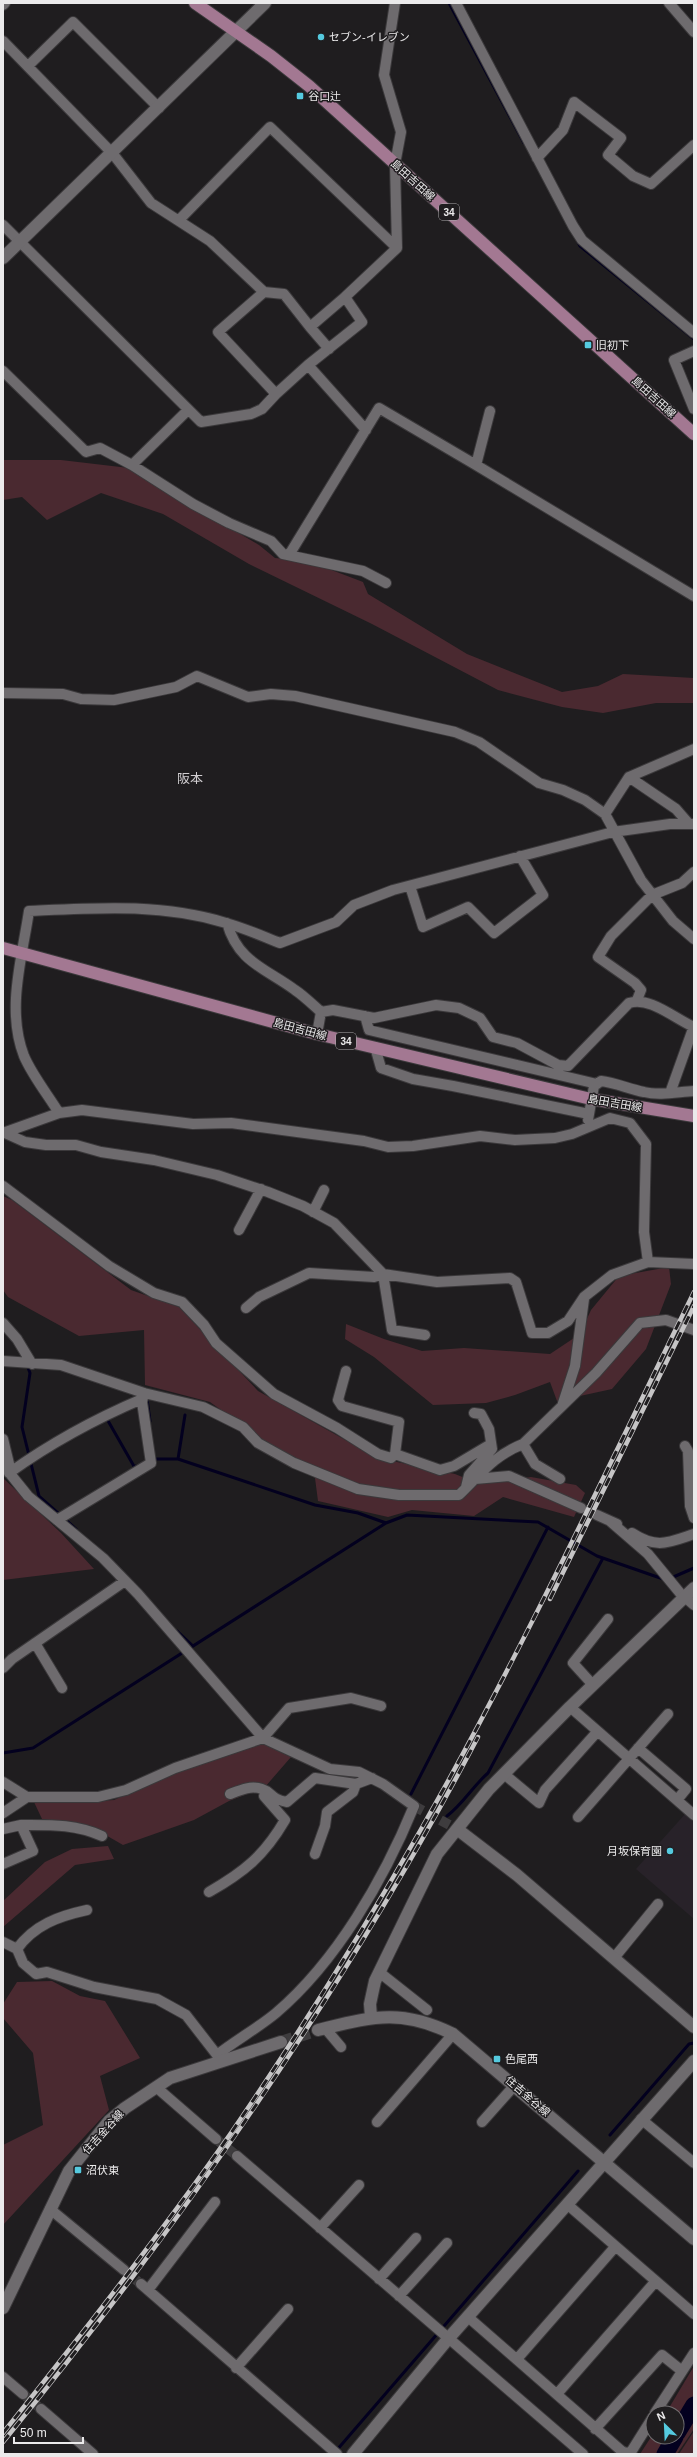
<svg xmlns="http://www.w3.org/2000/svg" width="697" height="2457" font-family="Helvetica,'Noto Sans JP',sans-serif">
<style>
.built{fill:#282229}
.green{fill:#4a2930}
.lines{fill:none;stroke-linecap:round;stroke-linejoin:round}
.stream{stroke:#03001f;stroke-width:3}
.river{stroke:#03001f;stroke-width:17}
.street-tunnel{stroke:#3e3c3e;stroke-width:10;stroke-dasharray:10 5;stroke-linecap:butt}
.secondary-tunnel{stroke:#3e3c3e;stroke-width:12;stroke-dasharray:12 6;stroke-linecap:butt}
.street-casing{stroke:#3b393b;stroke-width:12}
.secondary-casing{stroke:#3b393b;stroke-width:14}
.primary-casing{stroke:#3b393b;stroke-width:14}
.street{stroke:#6e6b6e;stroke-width:10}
.secondary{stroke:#6e6b6e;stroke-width:12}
.primary{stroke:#a37892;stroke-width:12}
.rail-casing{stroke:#c6c5c6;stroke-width:4.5}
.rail{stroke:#1f1d1f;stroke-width:3;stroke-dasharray:9;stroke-linecap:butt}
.poi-dot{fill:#55cadf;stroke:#1f1d1f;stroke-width:1.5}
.labels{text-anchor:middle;stroke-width:3;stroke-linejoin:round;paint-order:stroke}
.shield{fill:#1f1d1f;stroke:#aeacae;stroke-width:1}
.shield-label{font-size:10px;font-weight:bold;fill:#ebeaeb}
.poi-label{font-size:11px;fill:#ebeaeb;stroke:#1f1d1f;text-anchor:start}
.street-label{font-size:11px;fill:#ebeaeb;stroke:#1f1d1f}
.quarter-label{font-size:13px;fill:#d1ced1;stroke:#1f1d1f}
</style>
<rect width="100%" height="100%" fill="#1f1d1f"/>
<!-- built -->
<path class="built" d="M686,1813L694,1819V1919L636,1869Z"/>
<!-- green -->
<path class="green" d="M3,460H61L129,468L259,545L275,558L308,561L363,582L368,594L467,654L562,692L598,686L623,674L694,678V703H656L603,713L562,707L498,690L372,624L249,564L163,514L101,493L47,520L22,497L3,500Z
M3,1196L12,1200L131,1290L179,1307L258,1391L356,1446L397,1462L455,1474L480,1484L531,1477L576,1485L585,1493L574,1517L503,1497L474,1516L412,1510L388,1517L318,1501L315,1478L210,1402L145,1385L144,1330L79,1336L8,1297L3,1290Z
M669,1267L671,1284L646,1349L612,1389L557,1401L550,1382L515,1395L486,1403L433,1405L374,1357L345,1339L346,1324L384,1339L422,1351L464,1348L550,1354L580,1334L591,1310L619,1276Z
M3,1478L61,1533L94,1569L3,1580Z
M262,1743L291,1757L265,1787L229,1801L194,1820L123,1845L90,1826L42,1819L34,1802L64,1803L114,1800L177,1771Z
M108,1846L114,1859L75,1865L3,1927V1901L45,1862L72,1849Z
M52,1981L80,1996L105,2001L140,2058L100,2076L109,2110L3,2225V2145L43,2125L33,2053L3,2018V2004L17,1982Z
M694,2366V2429L677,2454H640L653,2434V2437H677V2413H666Z
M694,2431V2454H679Z"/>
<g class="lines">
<!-- stream -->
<path class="stream" d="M449,3L524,143
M578,242L580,246L694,339
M27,1365L30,1373L22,1427L39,1496L76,1529
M147,1399L150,1421
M107,1419L135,1468L136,1466
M154,1457L155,1459H178L315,1505L358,1513L386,1523
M178,1459L185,1415
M671,1578L694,1568
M177,1631L193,1646
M3,1753L33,1748L386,1523L407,1515L538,1522L597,1556L666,1580
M411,1794L548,1527
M447,1816C463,1804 473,1786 488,1773L603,1558
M610,2135L689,2044L694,2043
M336,2451L578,2171"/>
<!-- river -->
<path class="river" d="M677,2433L694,2405
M665,2454L675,2437"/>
<!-- street-tunnel -->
<path class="street-tunnel" d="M581,1508L597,1515
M414,1806L457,1829
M216,2139L237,2156
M124,2270L141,2284
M23,2394L41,2409"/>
<!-- secondary-tunnel -->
<path class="secondary-tunnel" d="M281,2042L318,2030"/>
<defs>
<path id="street" d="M456,3L573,226L582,240L694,333
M669,3L694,32
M3,5L5,3
M3,41L113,154L151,203L210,241L264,292L218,332L276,394L262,409L251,414L201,422L3,225
M28,66L73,22L159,108
M537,158L563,130L574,102L621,138L608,155L633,176L651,184L694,145
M179,220L270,127L397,248
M264,292L284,294L310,327
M329,349L310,327L345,297
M694,351L674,360L694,409
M308,365L366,430
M3,371L86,452L100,448L132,465L188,410
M276,394L308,365L362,322L345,297L397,248L395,164L401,132L384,75L395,3
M132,465L193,504L229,523L271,541L283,554L363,571L386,583
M476,465L694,596
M289,555L379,408L476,465L490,411
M3,693L63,694L81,699L114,700L176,687L197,676L248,697L271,694L295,696L455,732L479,742L539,783L563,790L585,800L605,814L641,880L673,921L694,939
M629,777L676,809L689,824
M605,814L629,777L694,749
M410,886L423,927L468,907L494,933L543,895L520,856
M227,923C238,962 265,968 295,990C304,996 312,1004 321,1012L333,1010L374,1018L436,1005L459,1008L480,1018L493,1037L517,1043L558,1065L568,1066L629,1003C650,996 675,1019 694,1027
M637,1000L641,990L635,983L598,957L611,936L652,895L682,883L694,872
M365,1016L369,1030L597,1084
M317,1034L321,1012
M375,1047L381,1068L413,1079L453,1086L589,1114
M670,1093L694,1026
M59,1113C48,1095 32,1075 24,1056C6,1010 22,958 29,911C95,908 161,903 226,923C244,928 262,936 280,943L336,922L354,905L393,890L613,832L670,824H694
M588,1120L594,1086L601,1081C616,1083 629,1089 644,1092C660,1096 677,1092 694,1091
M3,1133L59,1113L82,1110L193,1124L231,1123L364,1141L388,1147L413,1146L480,1136L515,1140L555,1138L572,1134L610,1118L630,1123L646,1144L644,1232L648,1262
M5,1133L25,1142L46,1145H76L101,1152L154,1160L217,1175L268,1192L303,1206L334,1223L383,1274L437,1282L510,1278L516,1282L532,1333H548L568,1321L584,1297L612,1275L648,1262L694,1264
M3,1186L109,1266L154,1293L182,1302L204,1325L216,1343L274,1394L337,1428L378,1454L391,1458L395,1454
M313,1212L324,1190
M239,1230L261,1189
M246,1308L259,1297L309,1273L374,1277L383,1274L392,1330L425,1335
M3,1323L17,1339L32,1364
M3,1361L61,1365L144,1393L203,1407L243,1427L258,1443L294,1463L358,1489L399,1495H459C481,1474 493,1456 523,1444L596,1373L640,1323L666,1320L694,1330
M346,1371L338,1400L342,1406L399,1422L395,1454L440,1470L454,1466L491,1444
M563,1403L575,1366L584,1299
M3,1439L11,1472
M523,1444L535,1464L560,1479
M685,1446L688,1451L690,1506L694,1518
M3,1465L28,1496L103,1558L138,1594L263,1738L330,1769L359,1772L383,1784L414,1806C384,1879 337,1961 276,2013C258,2028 236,2040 217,2055L219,2061
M9,1473C51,1443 95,1419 142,1399
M475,1479L509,1476L581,1508
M466,1487L469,1475L492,1449L489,1429L481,1414L474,1413
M597,1515L617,1524
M57,1520L151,1463L142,1402L144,1393
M611,1522L648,1554L680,1593L694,1605
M632,1533C657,1549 667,1543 694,1534
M35,1643L62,1688
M3,1668L12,1659L125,1581
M593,1685L573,1663L608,1619
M570,1707L694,1815
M638,1748L686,1789L677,1800
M504,1774L539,1803L545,1790L597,1732
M3,1782L27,1797H98L126,1790L175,1768L263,1738L289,1708L351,1698L381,1706
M230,1794C240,1790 251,1785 262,1789C272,1792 270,1799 287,1802L315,1778L356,1784L372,1778
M3,1813L27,1797
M578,1817L668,1714
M21,1825C51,1825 75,1824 102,1836
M3,1829L21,1825L33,1851L3,1864
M315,1854L325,1826L327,1812L353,1792L356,1784
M209,1892C244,1872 264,1856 285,1820L264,1796
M87,1910C59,1916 34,1925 17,1949L23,1963L36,1974L47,1972L94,1987L157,1999L186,2015L217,2055
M3,1942L17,1949
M614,1958L658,1904
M379,1972L427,2010
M325,2028L341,2047
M156,2087L216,2139
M641,2119L694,2163
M377,2122L453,2034
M482,2122L515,2085
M237,2156L583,2454
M568,2205L694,2314
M50,2209L124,2270
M320,2228L359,2185
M379,2279L416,2238
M141,2284L337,2454
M148,2290L215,2202
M399,2296L447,2243
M468,2317L624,2453L631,2452L653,2417
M517,2359L615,2247
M236,2368L288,2309
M3,2377L23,2394
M557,2394L655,2282
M41,2409L93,2454
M655,2413L694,2353
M595,2429L662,2355L682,2371"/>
<path id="secondary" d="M3,258L265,3
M457,1829L517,1875L694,2027
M371,2017L370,2004L375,1981L437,1854L489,1789L570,1707L694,1588
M318,2030C372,2017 400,2008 453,2034L694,2239
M3,2308L69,2171L109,2121L125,2108L170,2078L281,2042
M353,2454L448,2339L694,2061"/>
<path id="primary" d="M195,3L271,56L309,86L694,434
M3,948L317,1034L591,1099L694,1116"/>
</defs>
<!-- street casing -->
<use href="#street" class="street-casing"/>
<!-- secondary casing -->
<use href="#secondary" class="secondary-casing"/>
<!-- primary casing -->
<use href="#primary" class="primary-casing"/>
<!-- street -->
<use href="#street" class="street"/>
<!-- secondary -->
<use href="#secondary" class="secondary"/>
<!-- primary -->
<use href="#primary" class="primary"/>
<defs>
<path id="rail" d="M550,1599L694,1306
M3,2433C81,2335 159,2236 231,2133C298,2035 361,1934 420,1831C520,1656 605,1473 694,1292
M3,2442C183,2222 346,1989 478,1737"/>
</defs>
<!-- rail casing -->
<use href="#rail" class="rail-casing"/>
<!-- rail -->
<use href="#rail" class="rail"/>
</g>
<!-- markers -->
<g class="poi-dot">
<circle cx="321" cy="37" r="4"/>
<rect x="296" y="92" width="8" height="8" rx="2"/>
<rect x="584" y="341" width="8" height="8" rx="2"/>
<circle cx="670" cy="1851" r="4"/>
<rect x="493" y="2055" width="8" height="8" rx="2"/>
<rect x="74" y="2166" width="8" height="8" rx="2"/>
</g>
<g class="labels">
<!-- shield labels -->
<g class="shield">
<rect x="439" y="204" width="20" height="16" rx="3"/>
<rect x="336" y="1033" width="20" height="16" rx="3"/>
</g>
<g class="shield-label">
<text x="449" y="216">34</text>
<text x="346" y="1045">34</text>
</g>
<!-- poi labels -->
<g class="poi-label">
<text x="329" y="41">セブン-イレブン</text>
<text x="308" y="100">谷口辻</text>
<text x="596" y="349">旧初下</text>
<text x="662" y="1855" text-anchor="end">月坂保育園</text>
<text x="505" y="2063">色尾西</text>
<text x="86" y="2174">沼伏東</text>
</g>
<!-- street labels -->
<g class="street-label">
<text transform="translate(413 180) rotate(42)" y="4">島田吉田線</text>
<text transform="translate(654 397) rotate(42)" y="4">島田吉田線</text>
<text transform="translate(300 1029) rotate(15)" y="4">島田吉田線</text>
<text transform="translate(615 1103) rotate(10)" y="4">島田吉田線</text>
<text transform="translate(528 2096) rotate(41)" y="4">住吉金谷線</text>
<text transform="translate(103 2132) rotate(-48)" y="4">住吉金谷線</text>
</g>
<!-- quarter labels -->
<g class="quarter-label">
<text x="190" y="783">阪本</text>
</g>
</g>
<!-- border -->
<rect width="697" height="2457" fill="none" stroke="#ebeaeb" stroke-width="8"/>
<!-- north arrow -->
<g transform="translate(665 2425) rotate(336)"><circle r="19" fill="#1f1d1f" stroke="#716f71"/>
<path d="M0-3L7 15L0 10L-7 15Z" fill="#55cadf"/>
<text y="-6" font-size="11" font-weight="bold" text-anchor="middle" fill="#ebeaeb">N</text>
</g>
<!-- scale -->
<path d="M14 2437v6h69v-6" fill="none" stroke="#ebeaeb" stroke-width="2"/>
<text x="20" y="2437" font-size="12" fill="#ebeaeb" stroke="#1f1d1f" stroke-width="3" paint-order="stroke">50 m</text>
</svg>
